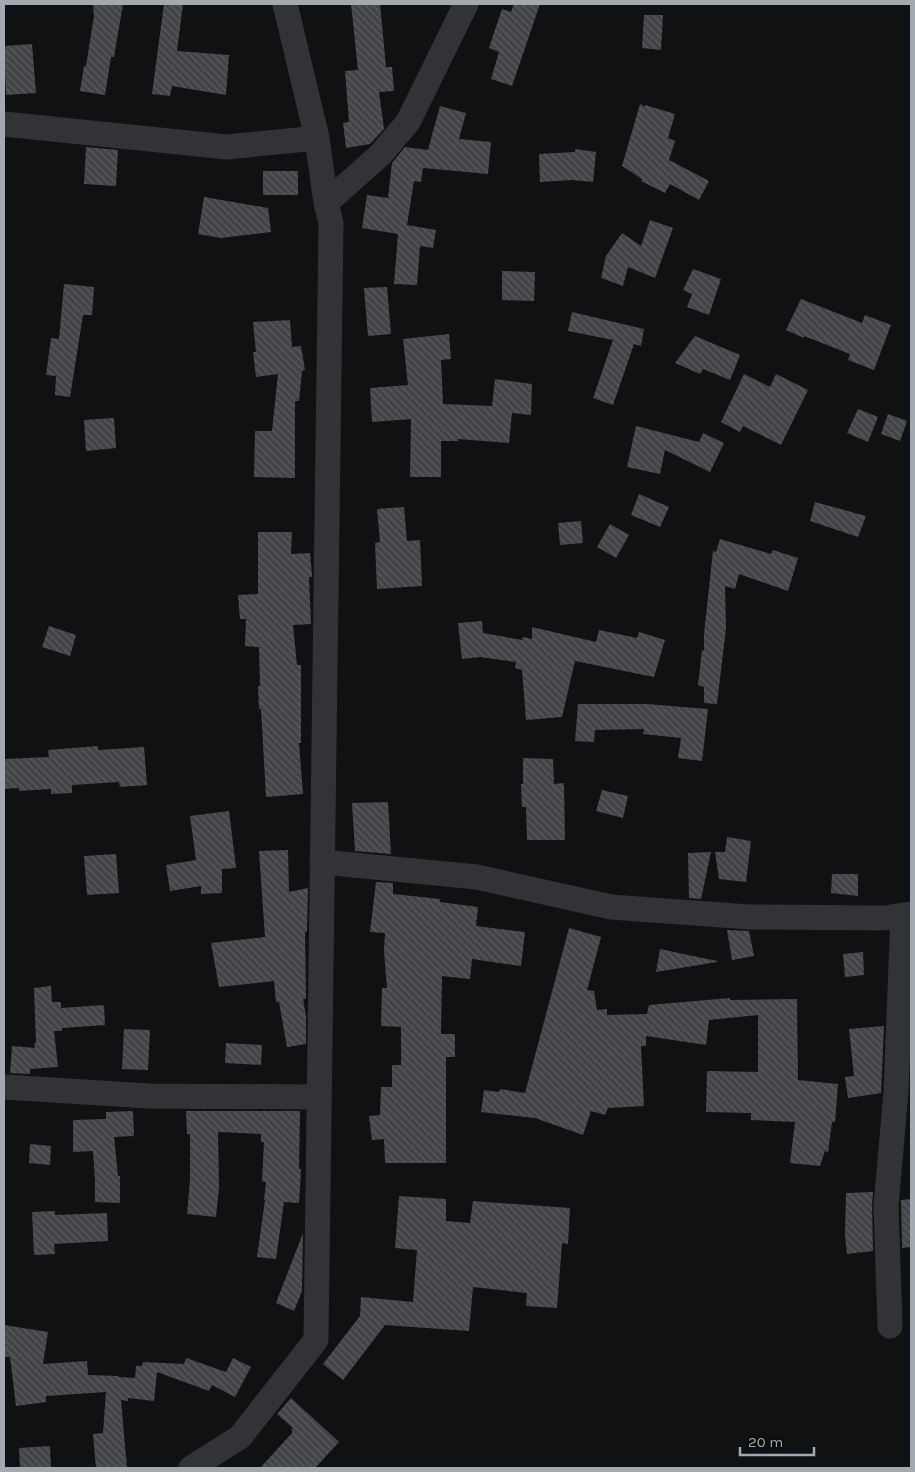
<svg xmlns="http://www.w3.org/2000/svg" width="915" height="1472" font-family="Karla,sans-serif">
<style>
.building{fill:url(#building-back-hatch)}
.lines{fill:none;stroke-linecap:round;stroke-linejoin:round}
.minor{stroke:#323336;stroke-width:25}
</style>
<defs>
<pattern id="building-back-hatch" width="6" height="6" patternUnits="userSpaceOnUse" patternTransform="scale(1.25)"><rect width="6" height="6" fill="#424447"/><path d="M-1 5l2 2M0 0l6 6M5-1l2 2" fill="none" stroke="#5a5c5f"/></pattern>
</defs>
<rect width="100%" height="100%" fill="#101112"/>
<!-- building -->
<path class="building" d="M93,4H123L114,57H111L105,95L80,91L84,66H86L94,16Z
M164,4H183L177,51L229,55L226,95L172,86L170,96L152,94Z
M351,4H380L386,67H392L394,91L379,92L384,129L370,144L346,148L343,123L349,122L345,71L358,70Z
M514,4H540L512,86L491,79L499,52L489,48L502,9L511,12Z
M644,15H663L661,50L642,48Z
M32,44L36,93L6,95L4,46Z
M640,104L645,107V105L675,114L668,138L675,141L669,160L709,181L699,200L670,184L665,193L641,181L642,179L622,166Z
M440,106L466,113L459,139L491,142L488,174L423,168L421,182L414,181L407,225L436,230L433,248L420,246L417,285L394,284L398,234L362,228L367,195L388,198L392,163L405,147L428,150Z
M86,147L118,150L116,186L84,184Z
M575,149L596,152L593,182L572,180L540,182L539,154L575,152Z
M263,171H298V195H263Z
M204,197L268,208L271,232L221,238L198,234Z
M650,220L673,228L655,278L628,267L623,286L601,278L606,256L622,233L641,246Z
M693,269L721,279L709,315L687,307L692,294L683,290Z
M502,271L535,272L534,301L502,300Z
M64,284L94,287L92,315H83L70,397L55,395L56,376L46,375L51,338L59,339Z
M387,287L391,334L368,336L364,288Z
M801,299L862,323L865,315L891,325L874,370L848,360L850,354L804,336V338L786,330Z
M572,312L644,329L641,346L634,344L613,405L593,398L613,340L568,331Z
M290,320L292,347L301,346L305,370L302,371L299,401H295V478L254,477L255,431H272L278,374L256,377L253,352H256L253,322Z
M449,334L451,359L441,360L443,404L492,406L495,379L532,384L531,415L512,413L509,443L458,439V441H441V477H410L411,419L372,422L370,388L408,385L403,339Z
M695,336L740,355L730,380L703,369L700,374L675,363Z
M744,374L770,387L776,374L808,390L781,445L743,426L740,432L721,422Z
M858,409L878,417L868,442L847,433Z
M888,414L907,421L900,441L881,434Z
M114,418L116,448L86,451L84,420Z
M636,426L699,442L703,433L724,443L710,472L665,450L660,474L627,467Z
M639,494L669,507L660,527L631,515Z
M815,502L866,516L858,537L810,521Z
M404,507L407,541L420,540L422,586L377,589L375,543L380,542L377,509Z
M581,521L583,543L560,545L558,523Z
M610,524L629,535L616,558L597,547Z
M258,532H292L291,554L310,553L312,575V577H309L311,624L293,625L297,665H301V743H299L303,794L266,797L261,709H259L258,686H260L259,647L245,646L246,619H240L238,595L258,594Z
M720,539L771,554L773,550L798,558L788,591L739,574L735,589L725,586L726,628L717,704L704,703V687L698,685L702,650L704,651V634L713,551L716,552Z
M482,621L483,633L522,640L523,637L532,639V627L596,642L599,630L637,638L639,632L665,640L654,677L575,661L562,717L526,720L522,670L515,668L516,662L480,657L462,659L458,623Z
M49,626L76,635L70,656L42,647Z
M578,704H646L708,709L702,761L678,758L681,738L643,734L644,729L595,730L594,742L575,741Z
M98,746V750L144,747L147,785L120,787L119,782L72,785V793L51,794V789L19,791V788L4,789V759L49,757L48,750Z
M523,758L553,759L554,784L564,783L565,840H527L526,807H522L521,784H523Z
M602,790L628,796L623,818L596,811Z
M388,802L391,854L355,851L352,803Z
M229,811L236,868L222,869V893L201,894V886L170,891L166,865L196,860L190,816Z
M727,837L751,841L746,882L719,879L715,852H725Z
M288,850L289,892L308,888L307,932H305L306,999H303L306,1016V1044L287,1047L279,1002H276L274,981L219,987L211,943L265,937L259,851Z
M711,852L701,899L689,898L688,853Z
M116,854L119,893L87,895L84,856Z
M832,874H858V896L831,893Z
M376,882L393,883V894L440,899V902L478,907L476,926L525,932L521,966L472,959L470,979L442,976L441,1034H455V1057H446V1163H385L384,1139L372,1140L369,1116L380,1115L381,1087H392V1065H401V1027L381,1026L382,988H387L384,951L385,933L370,932Z
M569,928L601,937L587,990L594,991L597,1010L607,1009V1015L647,1014L649,1005L730,998V1000L797,999L798,1080L838,1084L835,1122H832L828,1152L825,1151L820,1166L790,1163L795,1122L751,1120V1113L706,1112L707,1071L758,1072V1015L709,1020L706,1045L646,1036V1046H641L644,1106L608,1108L605,1115L591,1111L583,1135L535,1118L481,1112L484,1090L499,1092L500,1089L525,1093Z
M727,930L749,931L754,956L732,960Z
M660,949L717,961V962L656,972Z
M863,952L864,975L845,977L843,954Z
M51,986L52,1002H61V1008L104,1005L105,1025L62,1028V1031H54L58,1067L30,1069V1074L10,1073L12,1046L35,1048L34,1043H36L34,988Z
M884,1026L881,1093L848,1098L845,1077L854,1076L849,1029Z
M124,1029L150,1030L148,1070L122,1069Z
M226,1043L262,1045L261,1065L225,1063Z
M133,1111L134,1136L114,1137L118,1176H120V1203L95,1202V1180L93,1151L73,1152V1120L106,1119V1112Z
M186,1111H300L299,1169H301L299,1203L284,1202L276,1259L257,1257L265,1200H264L266,1182L262,1181L264,1142H261V1134L218,1132L219,1188L216,1217L187,1214L190,1180V1134H187Z
M30,1144L51,1146L50,1165L29,1163Z
M873,1192L872,1206L873,1251L847,1254L845,1235L846,1193Z
M399,1196L446,1199V1221L470,1223L473,1201L570,1208L568,1244L562,1243L557,1308L526,1306L527,1293L473,1287L469,1331L385,1325L343,1380L323,1364L360,1316L361,1297L413,1302L417,1250L395,1248Z
M911,1199V1247L902,1248L901,1200Z
M55,1211V1215L107,1213L108,1241L54,1244L55,1254L34,1255L32,1212Z
M303,1233L302,1291L294,1311L276,1303Z
M4,1325L48,1332L43,1364L87,1361L88,1375L118,1376L119,1377L135,1378L136,1366H142L143,1362L184,1364L186,1358L226,1372L233,1358L251,1367L235,1397L212,1385L209,1391L157,1372L154,1401L128,1398V1401L121,1400L127,1468H96L93,1434L103,1433L106,1392L46,1396V1402L16,1406L10,1357H4Z
M291,1398L339,1442L315,1468H260L293,1432L291,1430L293,1428L277,1414Z
M50,1446L51,1468H20L19,1448Z"/>
<g class="lines">
<!-- minor -->
<path class="minor" d="M4,124L227,147L317,138
M326,203L380,155L408,122L466,4
M322,862L477,877L611,907L749,917L884,918L911,914
M4,1087L149,1096L319,1097
M890,1326L886,1206L896,1092L903,915
M191,1468L240,1437L316,1340L331,223L326,203L317,138L285,4"/>
</g>
<!-- border -->
<rect width="915" height="1472" fill="none" stroke="#a3a9b1" stroke-width="10"/>
<!-- scale -->
<path d="M740 1447v8h74v-8" fill="none" stroke="#a3a9b1" stroke-width="2.5"/>
<text x="748" y="1447" font-size="15" fill="#a3a9b1" stroke="#0c0c0d" stroke-width="4" paint-order="stroke">20 m</text>
</svg>
